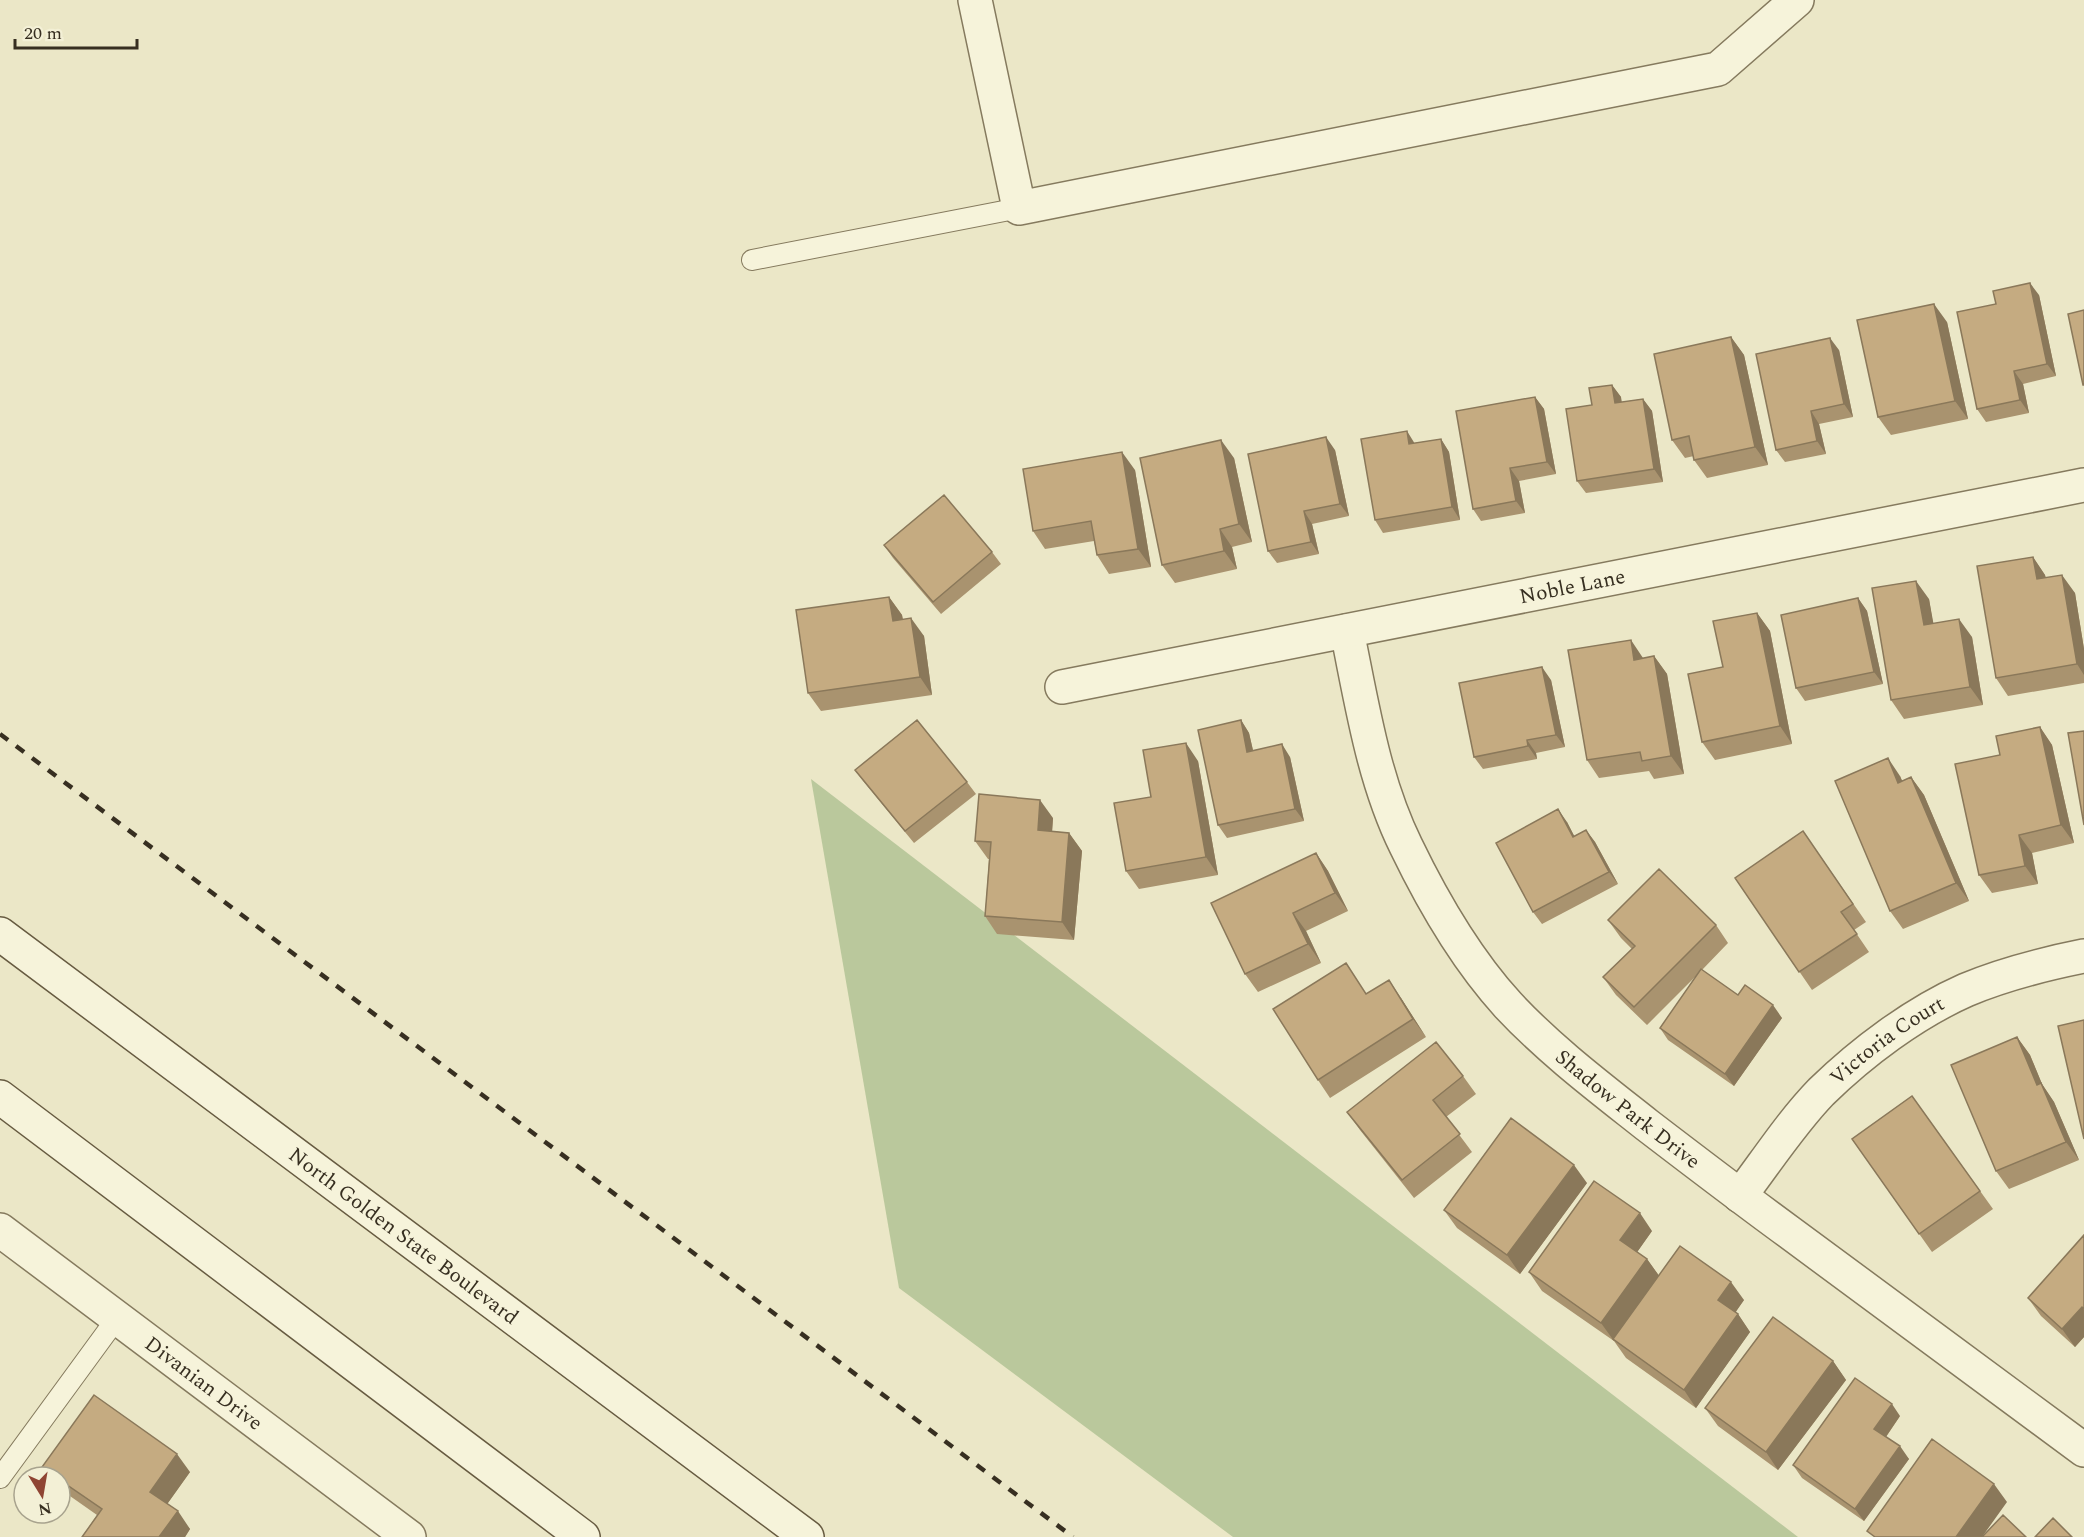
<svg xmlns="http://www.w3.org/2000/svg" width="2084" height="1537" font-family="Spectral,serif">
<style>
.green{fill:#bac89c}
.lines{fill:none;stroke-linecap:round;stroke-linejoin:round}
.service-casing{stroke:#857a5e;stroke-width:22}
.minor-casing{stroke:#857a5e;stroke-width:36}
.secondary-casing{stroke:#675b41;stroke-width:36}
.service{stroke:#f6f3da;stroke-width:20}
.minor{stroke:#f6f3da;stroke-width:33}
.secondary{stroke:#f6f3da;stroke-width:33}
.rail{stroke:#372f21;stroke-width:4.5;stroke-dasharray:10 10;stroke-linecap:butt}
.wall{fill:#a9936f}
.shaded-wall{fill:#8a785a}
.building{fill:#c5ab81;stroke:#8a785a;stroke-width:1.5}
.labels{text-anchor:middle;stroke-width:4.5;stroke-linejoin:round;paint-order:stroke}
.street-label{font-size:21px;fill:#372f21;stroke:#f3f0d6}
</style>
<rect width="100%" height="100%" fill="#ebe7c7"/>
<!-- green -->
<path class="green" d="M811,779L1798,1537H1233L899,1288Z"/>
<g class="lines">
<defs>
<path id="service" d="M752,260L1019,208
M0,1478L117,1318"/>
<g id="minor">
<path d="M975,0L1019,208L1718,69L1797,0"/>
<path id="s1" d="M1347,631C1362,704 1373,779 1406,846C1433,902 1466,959 1508,1005C1550,1050 1599,1087 1647,1125C1694,1161 1741,1197 1789,1232C1887,1305 1986,1377 2084,1450"/>
<path id="s2" d="M1062,687L2084,485"/>
<path id="s3" d="M1740,1196C1766,1162 1791,1123 1821,1092C1862,1052 1914,1013 1966,990C2004,974 2044,964 2084,956"/>
<path id="s4" d="M0,1230L409,1537"/>
</g>
<g id="secondary">
<path id="s5" d="M0,934L807,1537"/>
<path d="M0,1097L583,1537"/>
</g>
</defs>
<!-- service casing -->
<use href="#service" class="service-casing"/>
<!-- minor casing -->
<use href="#minor" class="minor-casing"/>
<!-- secondary casing -->
<use href="#secondary" class="secondary-casing"/>
<!-- service -->
<use href="#service" class="service"/>
<!-- minor -->
<use href="#minor" class="minor"/>
<!-- secondary -->
<use href="#secondary" class="secondary"/>
<!-- rail -->
<path class="rail" d="M0,734L1073,1537"/>
</g>
<!-- wall -->
<path class="wall" d="M2039,295L2056,376L2023,384L2029,413L1986,422L1977,409L1996,304Z
M1947,322L1968,419L1891,435L1878,417Z
M1731,337L1744,355L1768,465L1707,478L1694,460V456L1685,458L1672,440Z
M1839,350L1853,417L1819,424L1826,454L1785,462L1776,450Z
M1612,385L1621,397V402L1643,399L1652,411L1663,482L1586,493L1577,481L1592,405Z
M1535,397L1544,409L1556,474L1519,481L1525,513L1481,521L1473,509Z
M1441,439L1449,452L1460,520L1383,533L1375,520L1415,443Z
M1335,450L1349,516L1312,524L1319,554L1277,563L1268,551Z
M1234,458L1252,542L1232,547L1237,569L1175,583L1162,565Z
M1135,470L1151,567L1109,574L1097,555L1094,541L1045,549L1033,531Z
M884,545L992,552L1001,564L941,614L893,558Z
M2033,557L2045,575L2046,578L2075,593L2084,649V683L2008,696L1996,678Z
M889,597L902,615L903,619L924,636L932,695L821,711L808,693Z
M1858,598L1867,611L1883,684L1805,701L1796,688Z
M1929,599L1933,624L1972,637L1983,705L1904,719L1891,700Z
M1757,613L1770,631L1792,744L1715,760L1702,742Z
M1654,656L1667,674L1684,774L1654,779L1649,771L1599,778L1587,760L1643,658Z
M1551,680L1565,747L1536,753L1537,759L1483,769L1474,757Z
M1241,720L1249,733L1253,750L1290,757L1304,821L1227,838L1218,825Z
M2040,727L2052,745L2074,843L2032,853L2038,884L1992,893L1979,875L2000,755Z
M1198,761L1218,875L1139,889L1126,871L1151,797Z
M855,770L967,782L976,794L914,843L864,782Z
M1900,776L1902,781L1911,777L1924,795L1969,901L1903,929L1890,911Z
M1053,818L1052,831L1069,833L1082,851L1074,940L997,934L985,916L989,859H988L975,841Z
M1567,822L1574,836L1586,830L1595,842L1618,884L1542,924L1533,912Z
M1803,831L1866,922L1854,930L1869,952L1812,990L1735,878Z
M1316,853L1328,871L1348,911L1306,931L1321,963L1258,992L1245,974Z
M1608,920L1716,925L1728,943L1702,970L1738,995L1782,1018L1734,1086L1668,1040L1660,1028L1696,976L1647,1025L1616,995L1603,977L1632,949L1621,938Z
M1367,994L1401,998L1426,1037L1330,1098L1318,1080Z
M2017,1037L2030,1055L2042,1084L2054,1102L2079,1160L2009,1189L1996,1171Z
M1463,1076L1476,1094L1446,1117L1472,1152L1414,1198L1360,1130L1347,1112Z
M1912,1096L1993,1209L1932,1252L1852,1139Z
M1587,1183L1520,1274L1457,1228L1444,1210Z
M1652,1231L1637,1252L1647,1259L1659,1276L1744,1300L1735,1312L1738,1314L1750,1332L1696,1408L1626,1358L1614,1341L1542,1291L1529,1272Z
M2084,1235V1337L2075,1347L2041,1316L2028,1298Z
M1833,1361L1846,1380L1778,1470L1718,1426L1705,1408Z
M1900,1416L1886,1437L1909,1459L1864,1521L1802,1478L1793,1465Z
M42,1467L190,1472L167,1504L190,1529L185,1537H82L97,1515L60,1489V1477H49Z"/>
<!-- shaded-wall -->
<path class="shaded-wall" d="M2030,283L2039,295L2056,376L2047,364Z
M1934,304L1947,322L1968,419L1955,401Z
M1731,337L1744,355L1768,465L1755,447Z
M1830,338L1839,350L1853,417L1844,404Z
M2014,371L2023,384L2029,413L2020,400Z
M1612,385L1621,397L1624,415L1615,403Z
M1535,397L1544,409L1556,474L1547,462Z
M1643,399L1652,411L1663,482L1654,469Z
M1811,411L1819,424L1826,454L1817,441Z
M1407,431L1415,444H1409Z
M1326,437L1335,450L1349,516L1340,504Z
M1441,439L1449,452L1460,520L1452,507Z
M1221,440L1234,458L1252,542L1239,524Z
M1122,452L1135,470L1151,567L1138,549Z
M1510,468L1519,481L1525,513L1516,501Z
M1304,511L1312,524L1319,554L1311,542Z
M1220,529L1232,547L1237,569L1224,551Z
M2033,557L2045,575L2049,597L2037,579Z
M2062,575L2075,593L2084,649V675L2077,664Z
M1916,581L1929,599L1937,643L1924,625Z
M889,597L902,615L905,639L893,621Z
M1858,598L1867,611L1883,684L1874,672Z
M1757,613L1770,631L1792,744L1780,726Z
M911,618L924,636L932,695L920,677Z
M1959,619L1972,637L1983,705L1970,687Z
M1631,640L1643,658L1634,660Z
M1654,656L1667,674L1684,774L1671,756Z
M1542,667L1551,680L1565,747L1556,735Z
M1241,720L1249,733L1256,764L1247,752Z
M2040,727L2052,745L2074,843L2061,825Z
M1527,740L1536,753L1537,759L1528,746Z
M1186,743L1198,761L1218,875L1206,857Z
M1282,744L1290,757L1304,821L1295,809Z
M1888,758L1900,776L1911,801L1898,783Z
M1911,777L1924,795L1969,901L1956,883Z
M1040,800L1053,818L1051,848L1038,830Z
M1558,809L1567,822L1581,849L1573,837Z
M1586,830L1595,842L1618,884L1609,872Z
M1069,833L1082,851L1074,940L1062,922Z
M2019,835L2032,853L2038,884L2025,866Z
M1316,853L1328,871L1348,911L1335,893Z
M1293,913L1306,931L1321,963L1308,944Z
M1389,980L1401,998L1426,1037L1413,1019Z
M1773,1005L1782,1018L1734,1086L1725,1074Z
M2017,1037L2030,1055L2042,1084L2054,1102L2079,1160L2066,1142L2037,1085Z
M1574,1165L1587,1183L1520,1274L1507,1255Z
M1640,1213L1652,1231L1633,1258L1620,1240Z
M1647,1259L1660,1277L1614,1341L1601,1323Z
M1731,1282L1744,1300L1731,1319L1718,1300Z
M2082,1307L2084,1310V1337L2075,1347L2062,1329Z
M1738,1314L1750,1332L1696,1408L1684,1390Z
M1833,1361L1846,1380L1778,1470L1766,1452Z
M1892,1404L1900,1416L1883,1441L1874,1429Z
M1900,1446L1909,1459L1864,1521L1855,1509Z
M177,1454L190,1472L163,1510L150,1492Z
M1994,1484L2007,1502L1982,1537H1956Z
M178,1511L190,1529L185,1537H159Z"/>
<!-- building -->
<path class="building" d="M2030,283L2047,364L2014,371L2020,400L1977,409L1957,312L1996,304L1993,291Z
M1934,304L1955,401L1878,417L1857,320Z
M2084,310V385H2083L2068,314Z
M1731,337L1755,447L1694,460L1689,436L1672,440L1654,354Z
M1830,338L1844,404L1811,411L1817,441L1776,450L1756,354Z
M1612,385L1615,403L1643,399L1654,469L1577,481L1566,409L1592,405L1589,388Z
M1535,397L1547,462L1510,468L1516,501L1473,509L1456,411Z
M1407,431L1409,444L1441,439L1452,507L1375,520L1361,439Z
M1326,437L1340,504L1304,511L1311,542L1268,551L1248,454Z
M1221,440L1239,524L1220,529L1224,551L1162,565L1140,458Z
M1122,452L1138,549L1097,555L1091,521L1033,531L1023,469Z
M944,495L992,552L933,602L884,545Z
M2033,557L2037,579L2062,575L2077,664L1996,678L1977,566Z
M1916,581L1924,625L1959,619L1970,687L1891,700L1872,588Z
M889,597L893,621L911,618L920,677L808,693L796,610Z
M1858,598L1874,672L1796,688L1781,615Z
M1757,613L1780,726L1702,742L1688,674L1723,667L1713,621Z
M1631,640L1634,660L1654,656L1671,756L1642,761L1640,752L1587,760L1568,650Z
M1542,667L1556,735L1527,740L1528,746L1474,757L1459,683Z
M917,720L967,782L905,831L855,770Z
M1241,720L1247,752L1282,744L1295,809L1218,825L1198,730Z
M2040,727L2061,825L2019,835L2025,866L1979,875L1955,764L2000,755L1996,736Z
M2084,731V825L2068,733Z
M1186,743L1206,857L1126,871L1114,803L1151,797L1143,750Z
M1888,758L1898,783L1911,777L1956,883L1890,911L1835,781Z
M979,794L1040,800L1038,830L1069,833L1062,922L985,916L991,842L975,841Z
M1558,809L1573,837L1586,830L1609,872L1533,912L1496,843Z
M1803,831L1853,904L1841,912L1857,934L1799,972L1735,878Z
M1316,853L1335,893L1293,913L1308,944L1245,974L1211,903Z
M1659,869L1716,925L1634,1007L1603,977L1635,946L1608,920Z
M1346,963L1366,994L1389,980L1413,1019L1318,1080L1273,1009Z
M1701,969L1738,995L1745,985L1773,1005L1725,1074L1660,1028Z
M2084,1020V1139L2058,1026Z
M2017,1037L2037,1085L2041,1083L2066,1142L1996,1171L1951,1065Z
M1436,1042L1463,1076L1433,1100L1460,1134L1402,1180L1347,1112Z
M1912,1096L1980,1191L1919,1234L1852,1139Z
M1511,1118L1574,1165L1507,1255L1444,1210Z
M1594,1181L1640,1213L1620,1240L1647,1259L1601,1323L1529,1272Z
M2084,1235V1309L2082,1307L2062,1329L2028,1298Z
M1680,1246L1731,1282L1718,1300L1738,1314L1684,1390L1613,1339Z
M1773,1317L1833,1361L1766,1452L1705,1408Z
M1855,1378L1892,1404L1874,1429L1900,1446L1855,1509L1793,1465Z
M94,1395L177,1454L150,1492L178,1511L159,1537H82L102,1509L60,1480V1477H56L42,1467Z
M1932,1439L1994,1484L1956,1537H1875L1867,1531Z
M2003,1515L2026,1537H1982Z
M2053,1518L2072,1537H2035Z"/>
<g class="labels">
<!-- street labels -->
<g class="street-label">
<text dy="7" stroke="none"><textPath href="#s2" startOffset="520">Noble Lane</textPath></text>
<text dy="7" stroke="none"><textPath href="#s3" startOffset="216">Victoria Court</textPath></text>
<text dy="7" stroke="none"><textPath href="#s1" startOffset="572">Shadow Park Drive</textPath></text>
<text dy="7" stroke="none"><textPath href="#s5" startOffset="504">North Golden State Boulevard</textPath></text>
<text dy="7" stroke="none"><textPath href="#s4" startOffset="255">Divanian Drive</textPath></text>
</g>
</g>
<!-- north arrow -->
<g transform="translate(42 1495) rotate(169)"><circle r="28" fill="#f3f0d6" stroke="#a8a38e" stroke-width="1.5"/>
<path d="M0-4.5L10 22L0 15L-10 22Z" fill="#8f4533"/>
<text y="-9" font-size="16" font-weight="bold" text-anchor="middle" fill="#372f21">N</text>
</g>
<!-- scale -->
<path d="M15 39v9h122v-9" fill="none" stroke="#372f21" stroke-width="3"/>
<text x="24" y="39" font-size="18" fill="#372f21" stroke="#f3f0d6" stroke-width="4.5" paint-order="stroke">20 m</text>
</svg>
